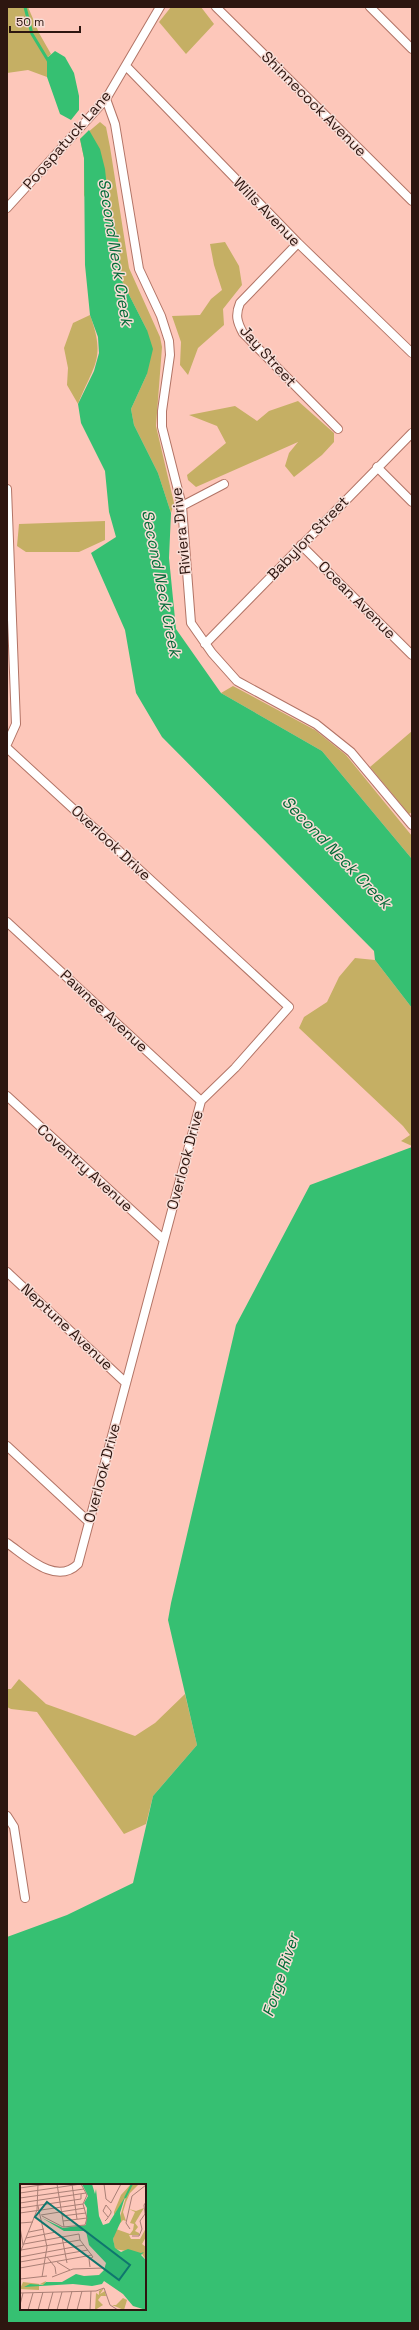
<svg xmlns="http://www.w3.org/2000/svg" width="419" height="2330" font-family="'Space Grotesk',sans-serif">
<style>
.green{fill:#c5af64}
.water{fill:#36c072;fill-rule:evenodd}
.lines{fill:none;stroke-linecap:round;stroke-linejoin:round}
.stream{stroke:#36c072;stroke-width:3}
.minor-casing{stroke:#b27466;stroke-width:10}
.minor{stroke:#fff;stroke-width:8}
.labels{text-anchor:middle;stroke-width:3;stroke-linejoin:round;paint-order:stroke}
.street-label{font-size:15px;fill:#2d1610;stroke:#f7dcd5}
.water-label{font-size:16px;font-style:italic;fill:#036a38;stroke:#f7dcd5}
.inset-river{fill:none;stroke:#36c072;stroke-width:2}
.inset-road{fill:none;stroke:#aa8076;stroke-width:1}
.view{fill:#0f766e;fill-opacity:0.15;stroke:#0f766e;stroke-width:2}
.inset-edge{fill:none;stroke:#2d1610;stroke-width:2}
</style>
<rect width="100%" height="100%" fill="#fdc7ba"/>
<!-- green -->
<path class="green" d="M7,7H28L39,33L51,54L47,58V77L28,70L7,73Z
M171,7H201L214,24L186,54L159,22Z
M100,122L106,127L110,147L129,268L160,337L162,347L156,426L174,503L171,513L158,473L134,425L131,409L147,374V330L122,281L84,195V158L80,139Z
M225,242L239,266L242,285L223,309L224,325L198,348L188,375L180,365L181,342L172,316L200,315L211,299L222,290L214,265L210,244Z
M90,315C106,359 94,364 78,404L67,385L68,368L64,348L73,323Z
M298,401L334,433V442L322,455L294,477L285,466L289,453L298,442L196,487L188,480L187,475L226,443L217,426L189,415L235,406L257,421L269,411Z
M105,521V540L79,552H26L17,546L19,524Z
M233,686L315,730L346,755L412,836V859L322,751L221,693Z
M412,731V812L409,814L370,767Z
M355,958L375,960L412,1008V1146L401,1141L410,1135L403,1126L299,1028L304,1017L327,1002L339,977Z
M19,1679L46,1704L135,1736L155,1723L185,1694L197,1745L153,1796L146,1824L124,1834L37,1712L11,1709L7,1707V1689H11Z"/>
<!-- water -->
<path class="water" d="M55,51L65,57L74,73L79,96V110L71,120L60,114L47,77V58Z
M89,130L100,149L105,169L109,207L118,239L122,281L147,330L153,349L147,374L131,409L134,425L158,473L171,513L169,558L176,629L221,693L322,751L412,859V1008L375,960L374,951L162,737L136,693L125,630L91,553L116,537L109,512L105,471L81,423L78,404L94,371L99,353L98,337L90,315L85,265L84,158L80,139Z
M412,1147V2323H7V1937L67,1915L133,1883L153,1796L197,1745L168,1620L171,1603L236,1325L310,1185ZM21,2185H145V2309H21Z"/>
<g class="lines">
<!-- stream -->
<path class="stream" d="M25,7L32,34L49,62"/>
<defs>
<path id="minor" d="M216,7L412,201
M370,7L412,49
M126,66L298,243L412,353
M106,99L115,124L139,269L161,316L169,341L170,355L162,411V427L182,506L191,623L212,653L237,681L316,724L351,752L412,825
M7,208L106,99L160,7
M298,243L240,303C235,315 237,322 243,333L338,429
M377,467L412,502
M7,489L16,724L7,744
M182,506L224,484
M301,545L412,655
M205,644L412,433
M7,748L289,1007L235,1068L201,1101L78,1564C56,1586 26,1556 7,1543
M7,922L201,1101
M7,1096L163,1239
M7,1272L126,1383
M7,1446L89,1522
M7,1816L14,1827L25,1898"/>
</defs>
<!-- minor casing -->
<use href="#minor" class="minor-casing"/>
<!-- minor -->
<use href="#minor" class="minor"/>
</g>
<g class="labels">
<!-- street labels -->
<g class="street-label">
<text transform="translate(314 104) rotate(45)" y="5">Shinnecock Avenue</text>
<text transform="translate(67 140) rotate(-49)" y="5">Poospatuck Lane</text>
<text transform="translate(267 212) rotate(46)" y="5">Wills Avenue</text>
<text transform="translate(268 356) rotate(48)" y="5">Jay Street</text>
<text transform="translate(181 531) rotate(-96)" y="5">Riviera Drive</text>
<text transform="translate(308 538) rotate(-46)" y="5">Babylon Street</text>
<text transform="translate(357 600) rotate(45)" y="5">Ocean Avenue</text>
<text transform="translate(111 843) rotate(43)" y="5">Overlook Drive</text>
<text transform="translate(104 1011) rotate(43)" y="5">Pawnee Avenue</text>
<text transform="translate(185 1160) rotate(-75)" y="5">Overlook Drive</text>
<text transform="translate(85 1168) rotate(42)" y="5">Coventry Avenue</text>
<text transform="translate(67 1327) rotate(43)" y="5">Neptune Avenue</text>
<text transform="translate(102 1473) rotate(-75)" y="5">Overlook Drive</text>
</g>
<!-- water labels -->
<g class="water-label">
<text transform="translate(116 252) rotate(81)" y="6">Second Neck Creek</text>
<text transform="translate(162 583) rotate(79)" y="6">Second Neck Creek</text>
<text transform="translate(337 852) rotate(46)" y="6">Second Neck Creek</text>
<text transform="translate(280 1975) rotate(-72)" y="6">Forge River</text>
</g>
</g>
<!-- overview -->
<g transform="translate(20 2184)">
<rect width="126" height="126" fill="#fdc7ba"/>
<path d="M111,0H119L110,9L106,18L103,28L106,37L103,36L97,43L106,13L94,31V28L101,11ZM124,24L115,39L118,43L115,47L119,49V51H109L111,55H120L126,44V53L122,60L126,63V76L122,70L95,65L93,55L96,45L110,50L113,46L114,40L110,39L115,28L109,25L116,27ZM26,97L24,101L19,100V106L0,105L3,98L20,100ZM84,104L80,110L85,107L86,112H81L78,116L83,121L75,126L76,109L79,111V107ZM103,114L107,116L104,126L92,121H96Z" fill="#c5af64"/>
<path d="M62,0H72L75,10L76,5L79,32L83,41L89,39L105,13L100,29L101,37L93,55L95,64L101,68L108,65L121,69L124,68L121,71L126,76V126L113,122L103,110L84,97L82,100L72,102L53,100L4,103L10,100L23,101L26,98H42L56,90L64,92L79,91L84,86L86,79L69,61L66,47H44L22,34L43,44L66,41L67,24L64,19L68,12Z" fill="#36c072"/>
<path class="inset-river" d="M105,14L112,0"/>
<path class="inset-road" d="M37,0L44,43M52,0L57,35M84,0L86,15L91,19L101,0M0,4L28,0M0,9L61,0M0,14L64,5M0,19L66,9M18,22L27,63L22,93M0,24L61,15V10M0,29L63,20M21,31L65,24M22,32L43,43L65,41L67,34L63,20L67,11L61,0M42,32L66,29M43,37L67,34M85,37L87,35L91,29V27L86,21L83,27L88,33M0,39L13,38M23,39L42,53L59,50L60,56L73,73L69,75L70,83M0,43L3,61M110,45L106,39L112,12L126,1M9,48L24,45M112,52H119L122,45L120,37L125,30L124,21L126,18M6,54L36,48M4,60L42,53L47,79M1,66L60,56M0,69L17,26L18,0M0,73L64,61M27,73L35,83L36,90M0,78L68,66M37,78L50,86M0,84L72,71M32,93L53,85L84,84M0,95L27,92M0,109L76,107L84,104L90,121L98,126M0,121L3,109M8,126L13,109M18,126L23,108M28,126L33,108M37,126L42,108M47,126L52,107M57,126L62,107M70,126L71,107"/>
<path class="view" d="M27,18L110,81L99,96L15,33Z"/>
<rect width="126" height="126" class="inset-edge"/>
</g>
<!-- border -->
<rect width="419" height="2330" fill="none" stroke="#2d1610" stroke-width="16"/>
<!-- scale -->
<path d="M10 26v6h70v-6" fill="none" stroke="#2d1610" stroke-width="2"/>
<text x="16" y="26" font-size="12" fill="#2d1610" stroke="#f7dcd5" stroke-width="3" paint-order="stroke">50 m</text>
</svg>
